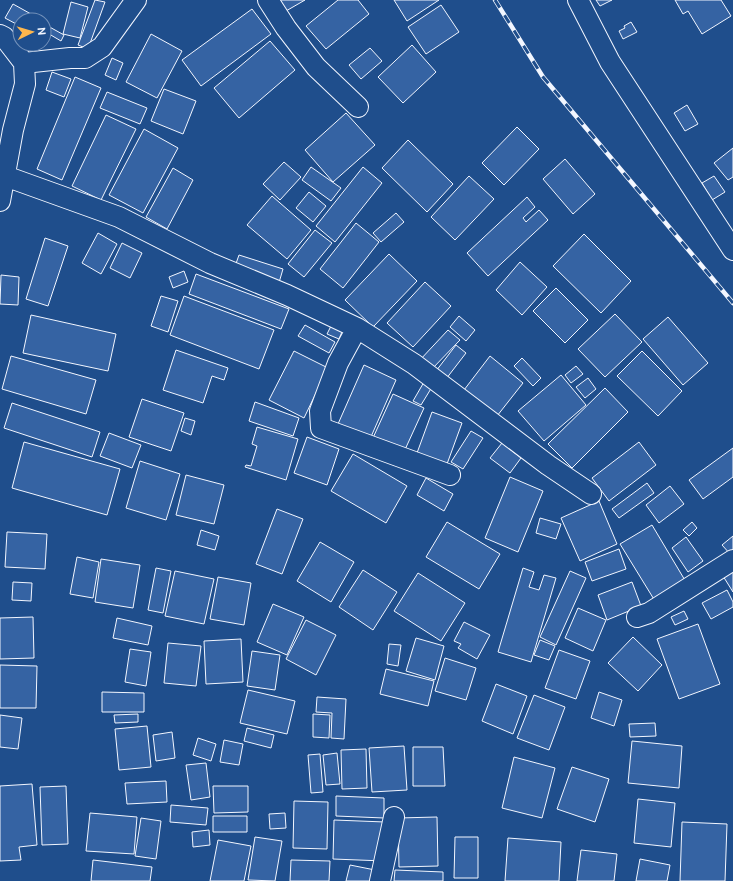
<svg xmlns="http://www.w3.org/2000/svg" width="733" height="881" font-family="Ubuntu,sans-serif">
<style>
.building{fill:#3563a3;stroke:#f2f6ff}
.lines{fill:none;stroke-linecap:round;stroke-linejoin:round}
.street-casing{stroke:#f2f6ff;stroke-width:22}
.street{stroke:#1f4e8c;stroke-width:20}
.rail-casing{stroke:#f2f6ff;stroke-width:4.5}
.rail{stroke:#1f4e8c;stroke-width:3;stroke-dasharray:9;stroke-linecap:butt}
</style>
<rect width="100%" height="100%" fill="#1f4e8c"/>
<!-- building -->
<path class="building" d="M95,0L105,2L88,49L78,45Z
M280,0H305L286,11Z
M338,0H358L369,14L326,49L306,26Z
M394,0H439L407,21Z
M596,0H612L600,6Z
M675,0H721L731,16L702,34L688,11L683,14Z
M71,2L88,7L80,38L63,34Z
M13,4L31,14L28,20H20V26L5,18Z
M441,5L459,32L426,54L408,27Z
M252,9L271,34L201,86L182,60Z
M631,22L637,32L623,39L619,31L625,28L624,26Z
M46,25L64,35L61,41L44,31Z
M151,34L182,51L157,98L126,82Z
M270,41L295,70L239,118L214,88Z
M412,45L436,72L403,103L378,77Z
M370,48L382,61L361,79L349,65Z
M112,58L123,63L116,80L105,75Z
M52,72L71,79L64,97L46,90Z
M75,77L101,88L62,180L37,169Z
M164,89L196,101L183,134L151,121Z
M107,92L147,108L140,124L100,108Z
M687,105L698,124L685,131L674,113Z
M346,113L375,145L333,182L305,150Z
M106,115L136,129L101,200L72,186Z
M517,127L539,149L504,185L482,163Z
M144,129L178,148L143,213L109,195Z
M408,140L453,184L427,212L382,168Z
M733,148V177L728,180L714,163Z
M565,159L595,194L573,214L543,179Z
M284,162L301,177L280,200L263,184Z
M311,167L341,188L331,201L302,180Z
M363,167L382,183L335,242L316,226Z
M173,168L193,180L167,229L146,217Z
M469,176L494,199L455,240L431,217Z
M714,176L725,192L712,200L702,183Z
M309,192L326,206L313,222L296,208Z
M272,196L311,230L287,259L247,225Z
M527,197L535,207L523,218L526,222L539,210L548,220L488,276L467,253Z
M396,213L404,222L381,242L373,233Z
M356,223L379,242L343,288L320,269Z
M315,230L332,243L304,277L288,264Z
M98,233L117,244L101,274L82,263Z
M584,234L631,281L601,313L553,266Z
M45,238L68,246L48,306L26,299Z
M122,243L142,253L130,278L110,268Z
M389,254L417,281L373,327L345,300Z
M239,255L283,269L278,286L233,272Z
M520,262L547,287L522,315L496,290Z
M184,271L188,282L173,288L169,277Z
M196,274L289,309L281,329L189,294Z
M1,275L19,277L18,305L0,304Z
M425,282L451,306L413,347L387,323Z
M556,288L588,320L565,343L533,311Z
M161,296L178,301L168,332L151,326Z
M184,296L274,330L259,369L170,335Z
M615,314L642,342L605,377L578,349Z
M31,315L116,334L108,371L23,353Z
M459,316L475,330L466,341L450,327Z
M668,317L708,363L683,385L643,339Z
M333,322L344,327L339,339L327,334Z
M305,325L335,342L329,353L298,336Z
M448,330L460,340L430,371L419,361Z
M456,345L466,353L446,379L436,371Z
M176,350L228,368L224,380L212,376L203,403L163,390Z
M294,351L328,368L304,418L269,400Z
M642,351L682,391L658,416L617,376Z
M11,356L96,380L86,414L2,389Z
M490,356L523,383L497,416L464,390Z
M522,358L541,378L533,386L514,366Z
M364,365L396,380L370,439L338,424Z
M576,366L583,374L571,383L565,375Z
M561,375L586,405L544,441L518,411Z
M588,378L596,389L585,398L576,387Z
M424,382L432,387L421,405L413,401Z
M605,388L628,412L572,468L548,444Z
M393,394L424,408L403,454L372,440Z
M142,399L184,413L171,451L129,437Z
M255,402L299,418L293,436L249,421Z
M12,403L100,432L92,457L4,428Z
M432,412L462,423L447,464L417,453Z
M185,418L195,421L191,435L181,431Z
M257,427L298,439L286,480L245,467L246,465L251,466L257,446L252,444Z
M471,431L483,438L463,469L451,462Z
M109,433L141,445L132,468L100,456Z
M307,437L339,449L327,485L294,473Z
M24,442L120,469L107,515L12,488Z
M639,442L656,465L609,501L592,478Z
M502,443L521,458L510,473L490,458Z
M733,448V477L703,499L689,480Z
M353,454L407,486L386,523L331,491Z
M140,461L180,474L166,520L126,508Z
M186,475L224,485L214,524L176,515Z
M510,477L543,491L518,552L485,538Z
M426,478L453,494L444,511L417,495Z
M647,483L654,493L619,518L612,509Z
M670,486L684,504L659,523L646,505Z
M599,501L617,544L580,561L561,518Z
M277,509L303,519L282,574L256,564Z
M540,518L561,524L556,539L536,533Z
M447,522L500,554L479,589L426,557Z
M692,522L697,528L689,536L683,530Z
M652,525L686,582L655,601L620,544Z
M201,530L219,536L215,550L197,545Z
M7,532L47,534L45,569L5,567Z
M733,536V554L731,555L722,545Z
M686,537L703,561L688,572L672,548Z
M320,542L354,562L331,602L297,581Z
M619,549L626,569L592,581L585,562Z
M77,557L99,562L93,598L70,594Z
M101,559L140,565L133,608L95,602Z
M156,568L171,571L163,613L148,610Z
M523,568L534,572L529,587L539,590L544,575L556,578L531,662L498,652Z
M363,570L397,592L373,630L339,607Z
M732,570L733,572V592L723,576Z
M175,571L214,579L204,624L165,616Z
M570,571L586,578L556,645L540,637Z
M418,573L465,603L441,641L394,611Z
M218,577L251,583L244,625L210,619Z
M13,582L32,583L31,601L12,600Z
M632,582L641,606L607,620L598,595Z
M727,590L733,602V607L711,619L702,603Z
M273,604L304,617L287,655L257,642Z
M578,608L606,620L593,651L565,638Z
M684,611L688,619L675,625L671,617Z
M33,617L34,658L0,659V618Z
M117,618L152,626L148,645L113,638Z
M306,620L336,635L316,675L286,659Z
M464,622L490,635L477,659L458,648L461,644L454,641Z
M698,624L720,684L679,699L657,639Z
M633,637L662,665L638,691L608,663Z
M416,638L444,646L435,680L406,671Z
M241,639L243,682L206,684L204,641Z
M540,640L555,646L549,660L534,655Z
M168,643L201,646L196,686L164,683Z
M389,644L401,645L398,666L387,664Z
M130,649L151,652L146,686L125,682Z
M559,650L590,661L576,699L545,688Z
M252,651L280,655L275,690L247,686Z
M445,658L476,668L466,700L435,691Z
M0,665L37,666L36,708H0Z
M386,669L434,681L428,706L380,694Z
M496,684L527,696L513,734L482,721Z
M248,690L295,701L287,734L240,723Z
M102,692L144,693V712H102Z
M599,692L622,700L614,726L591,718Z
M534,695L565,707L549,750L517,738Z
M317,697L346,699L344,739L331,738L332,713L316,712Z
M138,714V722L115,723L114,715Z
M313,714L330,715L329,738L313,737Z
M0,715L22,718L18,749L0,747Z
M655,723L656,736L630,737L629,724Z
M147,726L151,767L119,770L115,729Z
M247,728L274,735L271,748L244,741Z
M172,732L175,758L156,761L153,735Z
M198,738L216,744L211,761L193,755Z
M224,740L243,744L239,765L220,762Z
M632,741L682,746L679,788L628,783Z
M404,746L407,790L372,792L369,748Z
M413,747H443L445,786H413Z
M366,749L367,788L342,789L341,750Z
M337,753L340,784L326,785L323,755Z
M320,754L323,792L311,793L308,755Z
M514,757L555,768L542,818L502,808Z
M206,763L210,797L191,800L186,765Z
M572,767L609,779L595,822L557,809Z
M166,781L167,802L127,804L125,783Z
M32,784L37,845L19,847L21,860L0,861V786Z
M66,786L68,844L42,845L40,787Z
M213,786H248V812L214,813Z
M336,796L384,798V818L336,816Z
M638,799L675,803L671,847L634,843Z
M294,801L328,802L327,849L293,848Z
M171,805L208,808L206,825L170,822Z
M90,813L137,817L134,854L86,851Z
M285,813L286,828L270,829L269,814Z
M213,816H247V832H213Z
M437,817L438,866L399,867L398,818Z
M141,818L161,821L156,859L135,856Z
M334,820L385,822L384,861L333,859Z
M682,822L727,824L725,881H680Z
M209,830L210,845L193,847L192,832Z
M255,837L282,841L275,881L248,880Z
M455,837H478V878H454Z
M508,838L561,842L559,881H505Z
M218,840L251,846L244,881H210Z
M581,850L617,854L614,881H577Z
M640,859L670,865L667,881H636Z
M93,860L152,867L150,881H91Z
M291,860L330,861L329,881H290Z
M350,865L375,870L372,881H346Z
M395,870L443,872V881H394Z"/>
<g class="lines">
<defs>
<path id="street" d="M268,0L286,28L316,67L358,107
M578,0L610,62L733,250
M0,35L4,37L24,63L25,84L13,130L0,201
M24,63L70,58H85L102,47L136,0
M5,176L119,217L210,263L287,295L357,328L414,364L548,465L591,494
M357,328L338,363L320,411L321,428L450,475
M637,617L649,613L733,560
M380,881L394,817"/>
</defs>
<!-- street casing -->
<use href="#street" class="street-casing"/>
<!-- street -->
<use href="#street" class="street"/>
<defs>
<path id="rail" d="M495,0L543,77L733,303"/>
</defs>
<!-- rail casing -->
<use href="#rail" class="rail-casing"/>
<!-- rail -->
<use href="#rail" class="rail"/>
</g>
<!-- north arrow -->
<g transform="translate(32 32) rotate(85)"><circle r="19" fill="#1f4e8c" stroke="#7391ba"/>
<path d="M0-3L7 15L0 10L-7 15Z" fill="#ffb74d"/>
<text y="-6" font-size="11" font-weight="bold" text-anchor="middle" fill="#f2f6ff">N</text>
</g>
</svg>
